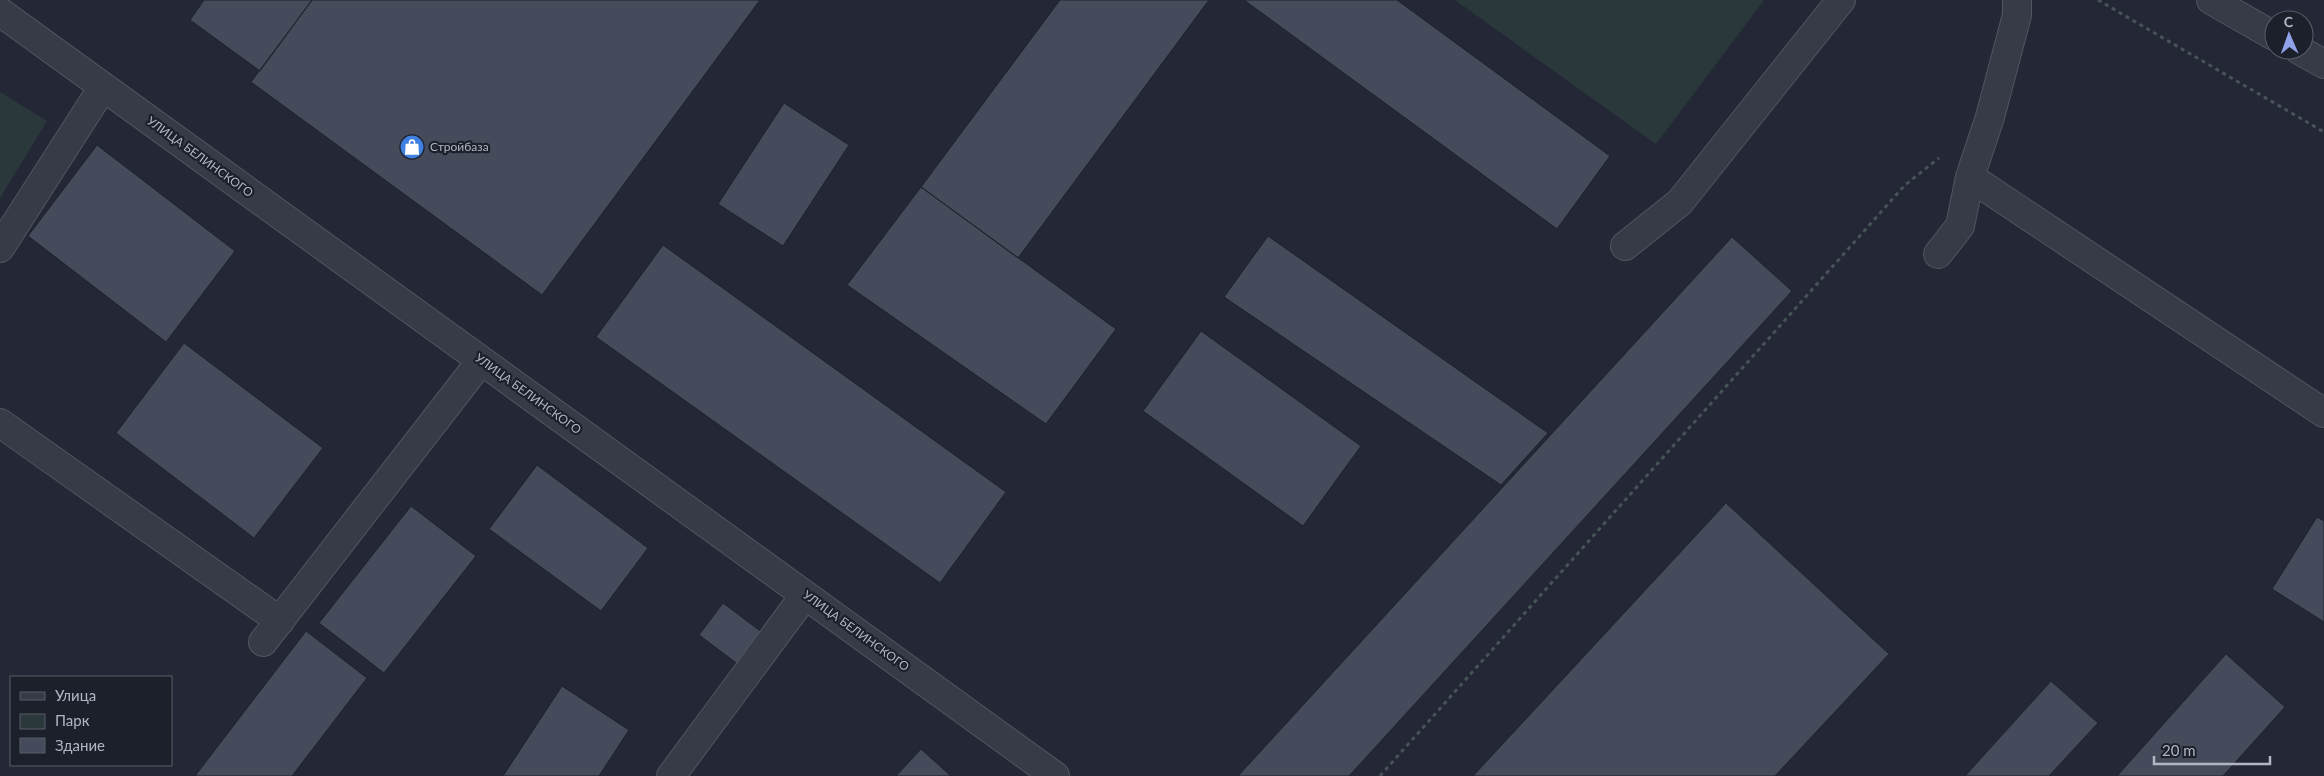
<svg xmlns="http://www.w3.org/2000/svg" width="2324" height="776" font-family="Lato,sans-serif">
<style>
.green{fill:#2a383b}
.building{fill:#454b5a;stroke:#1e222d}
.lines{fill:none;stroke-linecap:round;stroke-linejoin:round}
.minor-casing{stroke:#525561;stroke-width:30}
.path{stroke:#475358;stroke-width:3;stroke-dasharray:4 4;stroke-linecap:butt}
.minor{stroke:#373b47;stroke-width:28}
.labels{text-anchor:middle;stroke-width:4.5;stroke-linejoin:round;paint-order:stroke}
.poi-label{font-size:12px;fill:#b2b5c3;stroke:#1c202b;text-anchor:start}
.street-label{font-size:12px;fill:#b2b5c3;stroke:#1c202b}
</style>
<rect width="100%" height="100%" fill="#242836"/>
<!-- green -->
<path class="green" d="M1455,0H1764L1656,144Z
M0,92L47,121L0,198Z"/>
<!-- building -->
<path class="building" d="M204,0H312L260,71L190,20Z
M312,0H760L542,295L251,82Z
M1060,0H1209L1018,258L921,187Z
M1244,0H1397L1610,156L1557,229Z
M784,103L849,145L783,246L718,204Z
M97,145L235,251L166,342L28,236Z
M921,187L1116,329L1046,424L847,285Z
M1268,236L1548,433L1501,485L1224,297Z
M1732,237L1792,291L1349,776H1238Z
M663,245L1006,492L940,583L596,337Z
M1201,331L1361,446L1303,526L1143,411Z
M184,343L323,448L254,538L116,433Z
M537,465L648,548L601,611L489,529Z
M1726,503L1889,654L1775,776H1473Z
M411,506L476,556L384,673L319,623Z
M2317,517L2324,521V622L2272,589Z
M723,603L763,633L739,665L699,635Z
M306,631L367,678L292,776H195Z
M2226,654L2285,707L2223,776H2117Z
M2051,681L2098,723L2049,776H1965Z
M562,686L629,730L599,776H503Z
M921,749L951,776H896Z"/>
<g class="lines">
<defs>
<path id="minor" d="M2211,0L2274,36
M0,12L1055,776
M2299,50L2324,64
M1970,177L2324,413
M1625,246L1680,202L1841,0
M0,248L103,87
M1938,254L1960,226L1970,177L1990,117L2017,15V0
M0,423L280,621
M263,642L481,361
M671,776L805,595"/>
</defs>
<!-- minor casing -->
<use href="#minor" class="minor-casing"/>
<!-- path -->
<path class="path" d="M2098,0L2324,132
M1380,776L1905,185L1939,158"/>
<!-- minor -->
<use href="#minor" class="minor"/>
</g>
<!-- icons -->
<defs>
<symbol id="shop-disc" viewBox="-11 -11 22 22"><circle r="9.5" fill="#3f7fe0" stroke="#1c202b"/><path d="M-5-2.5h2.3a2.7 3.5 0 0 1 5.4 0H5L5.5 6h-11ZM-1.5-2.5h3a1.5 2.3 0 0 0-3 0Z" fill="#fff"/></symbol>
</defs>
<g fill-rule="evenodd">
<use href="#shop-disc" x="398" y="133" width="28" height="28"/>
</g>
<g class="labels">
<!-- poi labels -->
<g class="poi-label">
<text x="430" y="151">Стройбаза</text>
</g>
<!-- street labels -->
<g class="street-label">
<text transform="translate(200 157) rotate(36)" y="4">УЛИЦА БЕЛИНСКОГО</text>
<text transform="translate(528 394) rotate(36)" y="4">УЛИЦА БЕЛИНСКОГО</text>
<text transform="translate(856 631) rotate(36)" y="4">УЛИЦА БЕЛИНСКОГО</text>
</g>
</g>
<!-- legend -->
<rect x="10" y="676" width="162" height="90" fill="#1c202b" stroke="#585c68"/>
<rect x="20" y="692" width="25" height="8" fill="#373b47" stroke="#585c68"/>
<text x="55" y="701" font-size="15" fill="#b2b5c3">Улица</text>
<rect x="20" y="714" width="25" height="15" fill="#2a383b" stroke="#585c68"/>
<text x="55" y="726" font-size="15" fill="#b2b5c3">Парк</text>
<rect x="20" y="738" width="25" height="15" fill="#454b5a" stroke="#585c68"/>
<text x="55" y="751" font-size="15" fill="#b2b5c3">Здание</text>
<!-- north arrow -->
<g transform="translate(2289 35) rotate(358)"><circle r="24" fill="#1c202b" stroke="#585c68"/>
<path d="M0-4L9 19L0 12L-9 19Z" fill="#90a2ea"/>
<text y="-8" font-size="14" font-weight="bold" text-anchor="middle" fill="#b2b5c3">С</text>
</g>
<!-- scale -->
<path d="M2154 756v8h116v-8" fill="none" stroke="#b2b5c3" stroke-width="2.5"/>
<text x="2162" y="756" font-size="15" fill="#b2b5c3" stroke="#1c202b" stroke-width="4" paint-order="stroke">20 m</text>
</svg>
